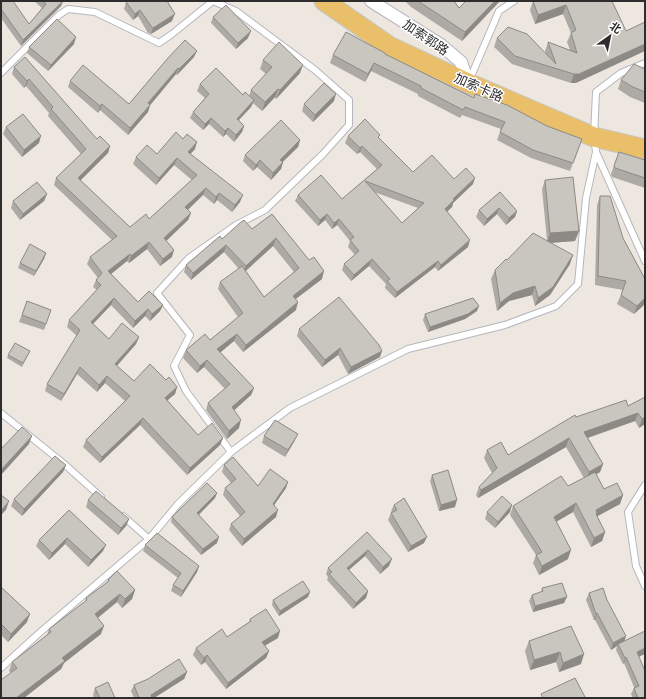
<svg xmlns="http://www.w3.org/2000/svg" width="646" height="699" font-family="Montserrat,'Noto Sans SC',sans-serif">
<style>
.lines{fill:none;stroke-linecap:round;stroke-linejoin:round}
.service-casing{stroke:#b4b7bf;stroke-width:8}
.minor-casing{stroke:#b4b7bf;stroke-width:14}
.primary-casing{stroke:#c8c8c8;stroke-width:21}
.service{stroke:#fff;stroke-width:6}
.minor{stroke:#fff;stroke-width:12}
.primary{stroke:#e9bf6a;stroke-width:19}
.wall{fill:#ada9a4;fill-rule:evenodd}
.shaded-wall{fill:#8d8a86}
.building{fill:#c9c5bf;stroke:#8d8a86;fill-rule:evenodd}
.labels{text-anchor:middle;stroke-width:3;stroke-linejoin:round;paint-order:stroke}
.street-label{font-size:13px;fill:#2d2d2d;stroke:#fff}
</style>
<rect width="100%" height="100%" fill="#ede7e0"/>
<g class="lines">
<defs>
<path id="service" d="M213,1L236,11L315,70L349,100V125L323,154L265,210L236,225L189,258L157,293L190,335L174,366L186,391L231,452
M645,63L621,73L596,92L594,137L596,152L645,261
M1,73L59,15L68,9L95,12L159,43L172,34L213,1
M469,81L499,11L514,1
M1,413L63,463L101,497
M645,485L628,512L636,566L645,586
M123,516L149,539
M1,668L37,635L149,539L178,504L231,452L290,408L408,349L505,325L556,306L578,284L586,198L596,152"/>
<path id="minor" d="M371,1L441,45L461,62L468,83"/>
<path id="primary" d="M324,1L389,46L468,83L594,137L645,149"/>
</defs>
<!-- service casing -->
<use href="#service" class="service-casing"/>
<!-- minor casing -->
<use href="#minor" class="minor-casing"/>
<!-- primary casing -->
<use href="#primary" class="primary-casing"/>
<!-- service -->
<use href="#service" class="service"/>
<!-- minor -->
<use href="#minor" class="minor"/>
<!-- primary -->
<use href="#primary" class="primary"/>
</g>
<!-- wall -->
<path class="wall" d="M1,1L29,24L42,8L34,1H63L61,6L21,46L1,18Z
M405,1H454L459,8L500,1L462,41L411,7Z
M533,1H612L576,83H571L512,64L494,47L497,38L546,54L545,51L548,42L570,50L567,42L571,33L563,14L535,24L530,10Z
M126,2L172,21L151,34L148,33L138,16L133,20L124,9Z
M213,17L248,38L236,49L211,23Z
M74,44L48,71L27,53L29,47Z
M385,54L474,98L582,139L570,171L531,158L497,140L501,129L462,115L460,118L418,96V94L371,71L365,82L330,63L333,55Z
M194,57L177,75L176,74L150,105L148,112L128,135L100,110L98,113L68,87L70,81L129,104L168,58Z
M263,60L300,73L276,99L275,97L262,111L253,103L251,107L239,120L244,126L242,132L234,142L226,134L223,137L209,124L203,130L190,118L193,112L205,98L197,91L200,84L249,96L251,90L266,74L260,69Z
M14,67L97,139L110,146L108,153L80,180L130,227L149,219L192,180L174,165L156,185L133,164L136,157L195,149L190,154L240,202L232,212L217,200L214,204L203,195L188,210L191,213L188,220L166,241L172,257L160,266L147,249L129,263L127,261L111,274L138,302L163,305L160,311L150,321L145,316L133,328L111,305L93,324L109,339L139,337L136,344L117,366L134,381L166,380L177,387L175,394L167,400L198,435L223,438L220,445L187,475L140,425L100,463L83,447L86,440L125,401L105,383L97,392L77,374L61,401L45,391L47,384L77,336L67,327L69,320L97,290L93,287L96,280L98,278L87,264L90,257L112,240L54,185L56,178L81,154L48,116L49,113L26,86L24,88L12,74Z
M645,69V103L630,97L618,89L621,80Z
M334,101L313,122L302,111L304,104Z
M6,127L39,143L22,157L3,134Z
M348,136L379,138L413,172L454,179L473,184L453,203L452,207L447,212L468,247L438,271L435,267L395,298L385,288L386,284L369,266L351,281L342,270L344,264L355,255L348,247L350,241L337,225L332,229L325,220L318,226L295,201L298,195L342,199L377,169L360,152L357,154L345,143ZM374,192L418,208L402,223Z
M300,140L298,147L283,162L281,169L271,180L257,167L253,171L243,161L245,155Z
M619,152L645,160V188L612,177L611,174Z
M545,180L579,231L575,241L551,243L570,264L550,295L535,306L532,295L509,301L497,311L491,279L495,270L507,260L547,240L542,189Z
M500,192L517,211L515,217L506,225L497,214L484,226L476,217L479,210Z
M47,194L44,201L20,220L11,208L13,201Z
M600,196L645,279V304L634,314L617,304L623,290L595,285L597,205Z
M272,214L322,279L296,299V310L243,352L234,341L220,352L254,388L251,395L234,410L239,428L227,439L206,410L208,403L225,389L204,367L197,373L183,358L186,350L210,340L238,317L218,289L220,282L239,269L224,252L191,280L184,272L186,265L222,239L252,229ZM273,246L294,272L264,297L246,271Z
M46,253L44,259L34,276L18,268L20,263Z
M27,301L51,310L44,330L19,322Z
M477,311L465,319L428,332L423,320L425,314Z
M299,329L380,357L348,374L338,355L322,367L297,336Z
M30,351L22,367L7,358L8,355Z
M645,397V424L639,428L635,421L588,438L603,464L600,472L596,475L604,489L623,495L620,504L597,516L605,532L602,541L591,547L573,512L556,521L568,559L539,575L533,563L536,555L510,515L513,506L568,486L584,478L566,447L478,498L476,495L479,487L492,473L484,458L487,450L508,455L576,417L628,406Z
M264,436L295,440L285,457L262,443Z
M66,465L63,472L22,516L11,506L14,499Z
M224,465L258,486L286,488L274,505L276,517L242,546L229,530L231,524L240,516L223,495L225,488L231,483L222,472Z
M432,475L455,507L439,511L430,481Z
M217,493L215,498L199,515L217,543L201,555L171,522L172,517Z
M88,500L129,519L126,526L118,535L86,507Z
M394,505L424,543L408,552L388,520L391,513L392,512L391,511Z
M69,510L103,551L88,567L65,544L49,560L36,546L39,540Z
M487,512H510L495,528L485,519Z
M367,532L389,566L380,574L365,556L349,570L368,591L366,598L353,609L327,580L328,577L326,574L328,568Z
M145,545L199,566L197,572L181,597L171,591L173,585L178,578L143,551Z
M108,580L135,590L132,599L122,608L117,602L98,618L101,634L64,663L61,669L24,698H1L11,673L9,671L12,662L47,635L49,629L85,602L86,598L107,583Z
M1,587L27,622L8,642L1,635Z
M542,588L564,603L533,612L529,601L532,595L541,592Z
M589,593L607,600L624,641L639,657L645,698H633L631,694L634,688V687L624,663L623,664L616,650L617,646L611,650L595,620H594L586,600Z
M308,597L279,616L272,605L273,600Z
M250,619L278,638L264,646L269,651L266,658L226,689L205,662L201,665L193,655L196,648L227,637L249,622Z
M571,626L581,664L559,672L556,662L530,670L525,651L529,641Z
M187,672L184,679L154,698H134L131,691L134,685Z
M95,688L115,698H94L93,695Z"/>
<!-- shaded-wall -->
<path class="shaded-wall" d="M63,1L61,6L21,46L23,40Z
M495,1H500L462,41L465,32Z
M566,5L563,14L535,24L538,15Z
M140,10L138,16L133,20L135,14Z
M175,14L172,21L151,34L153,28Z
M251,31L248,38L236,49L238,43Z
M76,37L74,44L48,71L51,65Z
M645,44V51L576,83H571L574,74Z
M197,51L194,57L177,75L179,69Z
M374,63L371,71L365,82L368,74Z
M303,65L300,73L276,99L280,90Z
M178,68L176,74L146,110L148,103Z
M29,79L26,86L24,88L27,81Z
M278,89L275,97L262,111L265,102Z
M336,94L334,101L313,122L315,115Z
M254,100L251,107L234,125L237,119Z
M102,104L100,110L98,113L100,106Z
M150,105L148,112L128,135L130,128Z
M211,118L209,124L203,130L205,124Z
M244,126L242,132L234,142L236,135Z
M228,128L226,134L223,137L225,131Z
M41,136L39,143L22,157L24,150Z
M300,140L298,147L278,166L280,160Z
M197,142L195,149L186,159L188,152Z
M110,146L108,153L76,185L78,178Z
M362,146L360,152L357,154L360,148Z
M177,158L174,165L156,185L159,178Z
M260,160L257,167L253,171L256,165Z
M283,162L281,169L271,180L273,173Z
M475,178L473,184L453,203L452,207L442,216L445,209L453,199Z
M206,188L203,195L183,214L185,207Z
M219,193L217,200L214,204L216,197Z
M47,194L44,201L20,220L23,214Z
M243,195L240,202L232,212L235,205Z
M499,208L497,214L484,226L487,219Z
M517,211L515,217L506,225L509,218Z
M191,213L188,220L162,245L164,238Z
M327,214L325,220L318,226L320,220Z
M339,219L337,225L332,229L334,223Z
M579,231L575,241L547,243L550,233Z
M276,238L273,246L243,273L246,266Z
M470,240L468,247L438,271L441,265Z
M149,242L147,249L129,263L131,256Z
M226,245L224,252L191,280L193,273Z
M174,250L172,257L160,266L163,259Z
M46,253L44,259L34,276L36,271Z
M130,254L127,261L106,278L108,271Z
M573,255L570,264L550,295L535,306L538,298Z
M372,259L369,266L351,281L354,275Z
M438,261L435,267L395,298L397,292Z
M324,271L322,279L290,303L293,296Z
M535,286L532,295L509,301L497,311L500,303L513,293Z
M114,298L111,305L89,328L91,322Z
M645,298V304L634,314L637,306Z
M298,302L296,310L243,352L246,345Z
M163,305L160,311L150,321L152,314Z
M479,306L477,311L465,319L428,332L430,327Z
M148,309L145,316L133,328L135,321Z
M237,334L234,341L215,357L217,349Z
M139,337L136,344L112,371L115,364Z
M340,348L338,355L322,367L325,360Z
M382,351L380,357L348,374L351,367Z
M207,360L204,367L197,373L200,366Z
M80,367L77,374L61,401L64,394Z
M107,376L105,383L97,392L99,385Z
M177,387L175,394L162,405L165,398Z
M254,388L251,395L229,415L232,407Z
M638,413L635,421L581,440L584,432Z
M645,417V424L639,428L642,419Z
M143,418L140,425L100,463L102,457Z
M241,420L239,428L227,439L229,431Z
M298,434L295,440L285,457L288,450Z
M32,436L29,444L1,475V470Z
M223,438L220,445L187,475L190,468Z
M569,438L566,447L478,498L481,490Z
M603,464L600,472L586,480L589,472Z
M66,465L63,472L22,516L24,509Z
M288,482L286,488L270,511L273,504Z
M217,493L215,498L195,518L197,513Z
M623,495L620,504L596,517V510Z
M457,500L455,507L439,511L441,505Z
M9,501L6,510L1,515V511Z
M576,503L573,512L551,525L554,517Z
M512,505L510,512L495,528L498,522Z
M278,510L276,517L242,546L244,539Z
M129,519L126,526L118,535L121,528Z
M605,532L602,541L591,547L594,538Z
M219,537L217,543L201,555L203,549Z
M427,537L424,543L408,552L411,546Z
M67,538L65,544L49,560L52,553Z
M106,545L103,551L88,567L91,560Z
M368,550L365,556L344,574L347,568Z
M571,550L568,559L539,575L542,566Z
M392,559L389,566L380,574L383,567Z
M199,566L197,572L181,597L183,591Z
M135,590L132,599L122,608L125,599Z
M368,591L366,598L353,609L356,603Z
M310,592L308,597L279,616L280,611Z
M120,594L117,602L92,622L95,614Z
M567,597L564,603L533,612L535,606Z
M597,613L595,620H594L596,614Z
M30,614L27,622L8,642L11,634Z
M104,626L101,634L64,663L61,669L24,698H16L62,658Z
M280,631L278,638L259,649L262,642Z
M626,636L624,643L618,644L617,646L611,650L613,643Z
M645,648V654L634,659L637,652Z
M269,651L266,658L226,689L228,683Z
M560,652L556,662L530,670L534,660Z
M584,654L581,664L559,672L563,663Z
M207,655L205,662L201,665L204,658Z
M626,657L624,663L623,664L625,658Z
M187,672L184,679L154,698H150L151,695Z"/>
<!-- building -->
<path class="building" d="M1,1H13L29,24L46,4L43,1H63L23,40L1,9Z
M127,1H167L175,14L153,28L151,26L140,10L135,14L126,2Z
M418,1H454L459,8L466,1H495L465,32Z
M533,1H612L626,31L645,22V44L579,74H574L515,56L497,38L508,27L527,34L556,64L548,42L577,53L571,33L576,30L566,5L538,15Z
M226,5L251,31L238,43L213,17Z
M57,19L76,37L51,65L29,47Z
M346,32L385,53V54L474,98L475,94L507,105L547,126L582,139L573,163L533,150L500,132L505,122L465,107L463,110L421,88V86L374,63L368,74L333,55Z
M185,40L197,51L179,69L178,68L148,103L150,105L130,128L102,104L100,106L70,81L83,65L129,104L168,58Z
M279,42L303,65L280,90L278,89L265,102L251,90L272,67L263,60Z
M25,57L97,139L100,136L110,146L78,178L130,227L146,214L149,219L197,175L177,158L159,178L136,157L147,145L157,154L176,132L183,139L187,134L197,142L188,152L243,195L235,205L219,193L216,197L206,188L185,207L191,213L164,238L174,250L163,259L149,242L131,256L130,254L108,271L138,302L149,291L163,305L152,314L148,309L135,321L114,298L91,322L109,339L122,323L139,337L115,364L134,381L150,364L166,380L169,377L177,387L165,398L198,435L212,423L223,438L190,468L143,418L102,457L86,440L130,396L107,376L99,385L80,367L64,394L47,384L80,330L69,320L101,285L96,280L102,273L90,257L117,236L56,178L86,149L51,109L53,107L29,79L27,81L14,67Z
M634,64L645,69V92L633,87L621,80Z
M216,68L243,95L245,92L254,100L237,119L244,126L236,135L228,128L225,131L211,118L205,124L193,112L209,94L200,84Z
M324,83L336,94L315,115L304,104Z
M23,114L41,136L24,150L6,127Z
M365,119L380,135L378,137L413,172L432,155L454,179L466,168L475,178L453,199L454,200L445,209L470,240L441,265L438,261L397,292L387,281L390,279L372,259L354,275L344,264L359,251L350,240L354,237L339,219L334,223L327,214L320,220L298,195L321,175L342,199L382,165L362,146L360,148L348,136ZM365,181L424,203L402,223Z
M281,120L300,140L280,160L283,162L273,173L260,160L256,165L245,155Z
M619,152L645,160V178L615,168L614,166Z
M573,177L579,231L550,233L545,180Z
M37,182L47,194L23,214L13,201Z
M500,192L517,211L509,218L499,208L487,219L479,210Z
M600,196H610L623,238L645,279V298L637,306L621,295L626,281L598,276Z
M272,214L309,260L314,257L324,271L293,296L298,302L246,345L237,334L217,349L254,388L232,407L241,420L229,431L208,403L230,384L207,360L200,366L186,350L205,334L210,340L243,313L220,282L242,266L264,297L299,268L276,238L246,266L226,245L193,273L186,265L214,241L220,236L222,239L241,222L244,220L252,229Z
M533,233L573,255L553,287L538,298L535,286L513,293L500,303L495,270L506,259L507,260Z
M30,244L46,253L36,271L20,263Z
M339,297L379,345L382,351L351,367L340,348L325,360L299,329Z
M473,298L479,306L468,314L430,327L425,314Z
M27,301L51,310L46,324L22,315Z
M15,343L30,351L23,363L8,355Z
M645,397V417L642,419L638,413L584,432L603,464L589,472L569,438L481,490L479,487L497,468L487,450L501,442L508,455L575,415L576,417L626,400L628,406Z
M275,420L298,434L288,450L264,436Z
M22,427L32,436L1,470V449Z
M55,456L66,465L24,509L14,499Z
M233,457L258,486L270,469L288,482L273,504L278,510L244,539L231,524L245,512L225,488L236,479L224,465Z
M448,470L457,500L441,505L432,475Z
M595,472L604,489L617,483L623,495L596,510L597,513L596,514L605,532L594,538L576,503L554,517L571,550L542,566L536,555L542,552L513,506L561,476L568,486Z
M207,483L217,493L197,513L219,537L203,549L172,517Z
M96,491L129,519L121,528L88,500Z
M1,495L9,501L1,511Z
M502,496L512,505L498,522L487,512Z
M404,498L427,537L411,546L391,513L397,510L394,505Z
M69,510L106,545L91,560L67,538L52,553L39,540Z
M367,532L392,559L383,567L368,550L347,568L368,591L356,603L329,574L332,572L328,568Z
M157,533L199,566L183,591L173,585L181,573L145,545Z
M117,571L135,590L125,599L120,594L95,614L104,626L62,658L65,661L16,698H1V680L17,668L12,662L51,632L49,629L87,600L86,598L109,581L108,580Z
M303,581L310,592L280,611L273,600Z
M562,583L567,597L535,606L532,595L543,591L542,588Z
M1,587L30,614L11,634L1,624Z
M603,588L607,600L626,636L613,643L597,613L596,614L589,593Z
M266,609L280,631L262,642L269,651L228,683L207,655L204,658L196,648L222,629L227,637L251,621L250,619Z
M571,626L584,654L563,663L560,652L534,660L529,641Z
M645,631V648L637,652L645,671V698H638L634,688L639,686L626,657L625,658L618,644Z
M179,659L187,672L151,695L152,698H139L134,685L148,679Z
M575,678L585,697L583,698H543L541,694Z
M108,682L115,698H100L95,688Z"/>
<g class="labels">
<!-- street labels -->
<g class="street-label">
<text transform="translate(426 37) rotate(34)" y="5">加索郭路</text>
<text transform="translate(479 87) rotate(24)" y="5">加索卡路</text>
</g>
</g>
<!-- border -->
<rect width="646" height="699" fill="none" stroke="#2d2d2d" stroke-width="4"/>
<!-- north arrow -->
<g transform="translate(610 36) rotate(33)" stroke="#ffffff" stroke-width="3" paint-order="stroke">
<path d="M0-3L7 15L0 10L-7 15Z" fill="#2d2d2d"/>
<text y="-6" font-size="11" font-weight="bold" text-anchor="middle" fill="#2d2d2d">北</text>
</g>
</svg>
